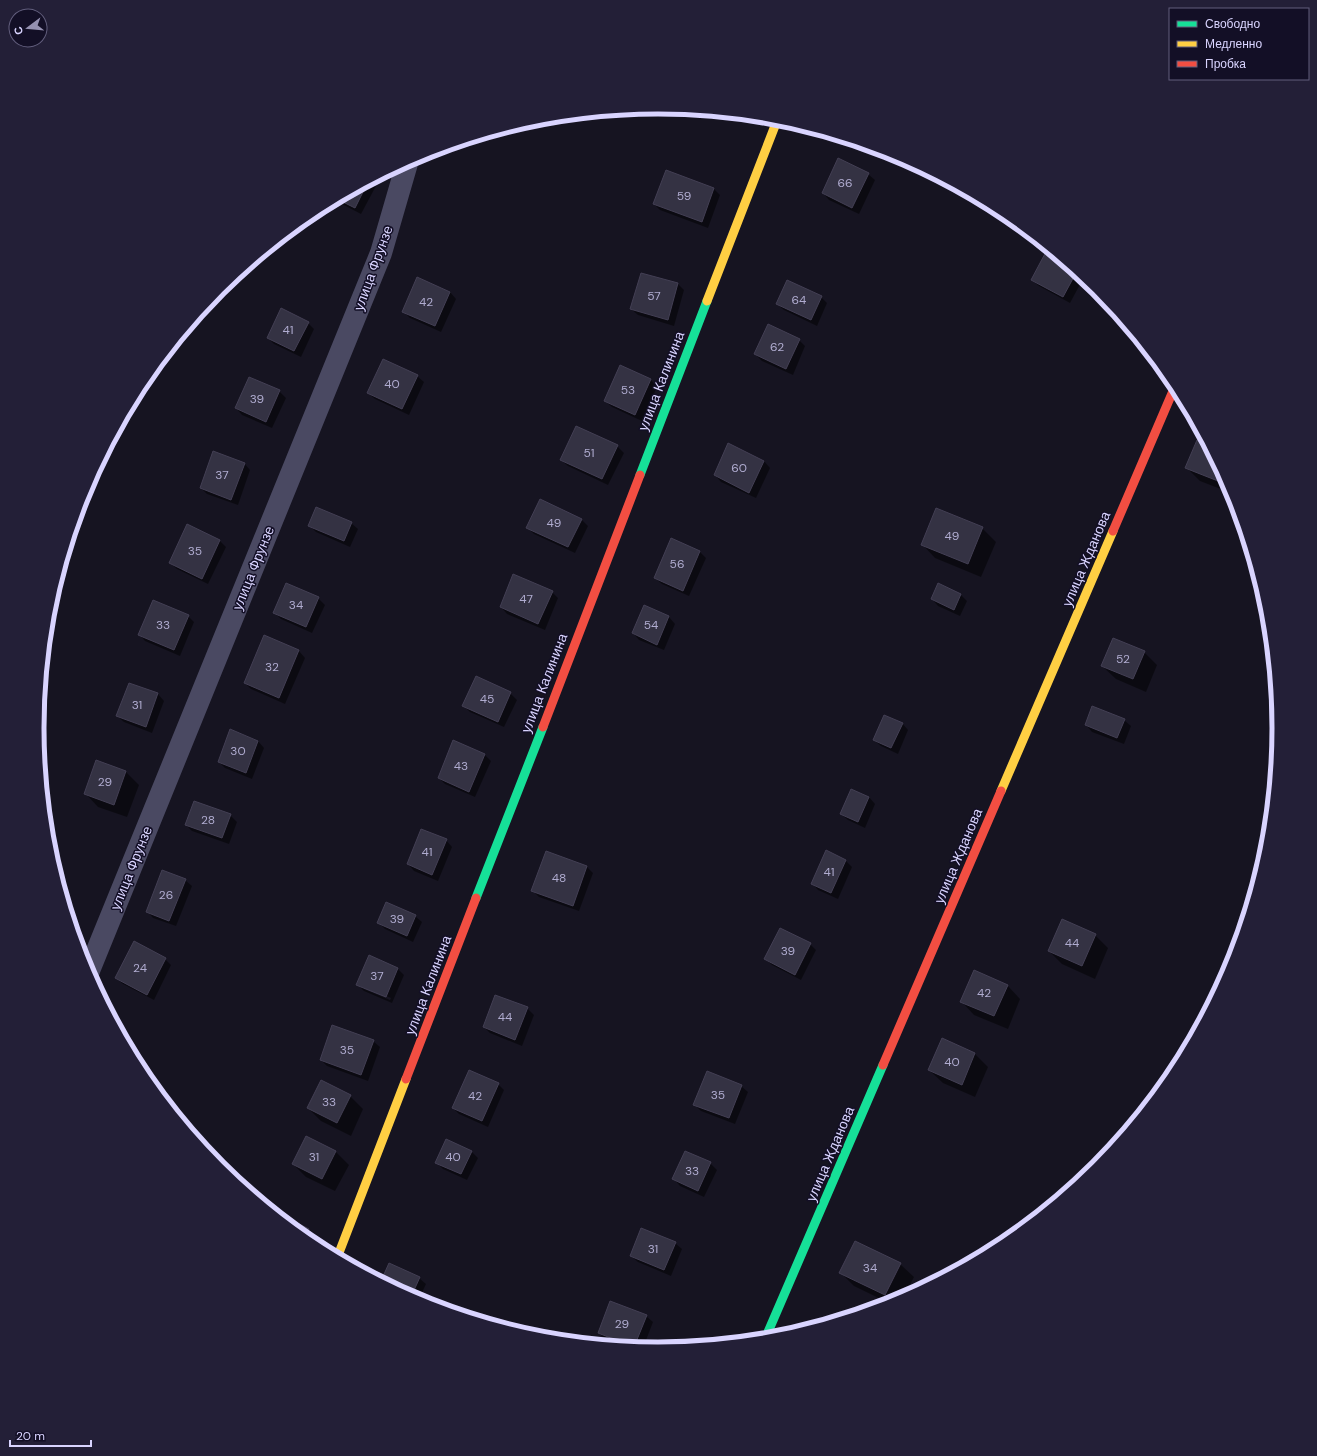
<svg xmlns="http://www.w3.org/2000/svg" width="1317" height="1456" font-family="'DM Sans',sans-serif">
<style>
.shadow{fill:#0007;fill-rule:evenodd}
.building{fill:#343243;stroke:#433f54}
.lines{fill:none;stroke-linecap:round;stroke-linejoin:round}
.street{stroke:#4a4962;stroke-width:22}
.fast{stroke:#16e098;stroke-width:9}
.slow{stroke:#ffcf43;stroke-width:9}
.jam{stroke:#f24e42;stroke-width:9}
.labels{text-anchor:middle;stroke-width:3;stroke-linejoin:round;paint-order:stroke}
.number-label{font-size:12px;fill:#b0acd0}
.street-label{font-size:14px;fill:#d9d4ff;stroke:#130f26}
.rim{fill:none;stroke:#d9d4ff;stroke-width:5}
</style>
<rect width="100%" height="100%" fill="#161421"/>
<!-- shadow -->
<path class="shadow" d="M666,171L714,189L720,195L708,228L660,210L654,204Z
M868,174L875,180L859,214L829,200L823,193Z
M372,180L377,184L361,214L340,203L336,199Z
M1049,249L1084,277L1070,303L1039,286L1032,280Z
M642,274L678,284L684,290L674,326L638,315L631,309Z
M450,292L456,299L441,332L410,318L403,311Z
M821,297L827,303L817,326L784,310L777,304Z
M308,323L314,329L301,357L274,344L268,338Z
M799,340L805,346L793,375L762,361L755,354Z
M621,366L651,380L657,387L642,421L612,407L605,401Z
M417,376L424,382L409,415L375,399L368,393Z
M279,391L286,398L272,428L242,415L236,408Z
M1197,441L1209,446L1232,490L1231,493L1200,481L1187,468Z
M617,446L624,453L608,485L568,466L561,460Z
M764,461L770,468L756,498L721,482L715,475Z
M244,463L250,470L238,505L207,494L201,488Z
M581,519L588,526L575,553L534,534L528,528Z
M351,523L358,529L350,547L316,532L310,526Z
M188,525L220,541L226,547L208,584L177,569L170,563Z
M982,528L996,542L981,577L935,558L922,544Z
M699,551L706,558L689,596L662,584L655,578Z
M939,584L961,595L967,601L960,616L938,606L932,599Z
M552,592L558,598L545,630L507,614L501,607Z
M318,598L325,605L312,633L281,619L274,612Z
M644,606L669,617L675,624L664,650L639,640L633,633Z
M188,616L194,622L180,656L145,641L139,634Z
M265,637L299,651L305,658L285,704L251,689L245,683Z
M1144,652L1157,665L1146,692L1116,679L1102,666Z
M129,684L158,694L164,701L152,733L124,722L117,716Z
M510,693L517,700L504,727L470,712L464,706Z
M1124,720L1131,726L1124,744L1092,732L1086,725Z
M902,723L908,730L898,754L881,746L874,740Z
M231,731L258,741L264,748L252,779L225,768L219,762Z
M484,754L491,761L475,797L445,784L439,778Z
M126,772L139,785L127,817L98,807L85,793Z
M869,797L875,804L865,828L848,820L841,814Z
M230,815L237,822L229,844L192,831L186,825Z
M446,840L452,847L438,881L414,871L408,864Z
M827,852L846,861L852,867L838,899L818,890L812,883Z
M587,867L593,873L579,911L539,897L532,890Z
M185,880L192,886L176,926L153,918L147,911Z
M415,916L422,922L413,942L385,929L379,923Z
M1095,935L1108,948L1095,979L1062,964L1049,951Z
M810,944L816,950L801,980L772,965L766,959Z
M369,956L398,969L404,975L392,1003L364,991L357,984ZM364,987L391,998L390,1000L364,989Z
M165,959L171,965L154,1000L123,984L116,978Z
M1007,985L1020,999L1008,1029L974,1015L961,1001Z
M527,1008L534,1015L522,1046L490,1033L484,1027Z
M942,1040L975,1054L988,1067L975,1097L943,1083L929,1070Z
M373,1041L380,1047L368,1081L327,1066L321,1060Z
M125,1042L129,1044L136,1050L133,1057Z
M498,1084L504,1090L488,1127L459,1114L453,1108Z
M741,1086L748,1092L735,1124L701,1111L694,1104Z
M350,1096L363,1109L351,1136L321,1121L308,1108Z
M335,1151L349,1165L335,1191L306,1177L293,1164Z
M471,1151L478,1158L467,1180L443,1169L436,1162Z
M710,1163L717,1170L704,1197L680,1186L674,1179Z
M283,1216L309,1230L315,1236L311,1243L281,1219Z
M675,1243L682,1249L671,1276L638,1262L631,1256Z
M900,1264L914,1277L903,1298L891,1304L854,1286L840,1272Z
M419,1278L426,1284L418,1301L382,1281Z
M646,1316L653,1322L643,1348L624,1346L605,1339L599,1333Z"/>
<!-- building -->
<path class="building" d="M838,158L869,173L852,208L822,193Z
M666,170L714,188L702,222L653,204Z
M368,182L355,208L337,199Z
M1048,248L1077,271L1063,297L1031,280Z
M641,273L678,283L668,320L630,309Z
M417,277L450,292L435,326L402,312Z
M787,280L822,296L811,320L776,304Z
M281,308L309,322L294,351L267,338Z
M768,324L800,339L786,369L754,354Z
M383,359L418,375L402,409L367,393Z
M620,365L651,379L635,415L604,401Z
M249,377L280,390L266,422L235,408Z
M576,426L618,445L602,479L560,460Z
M1197,440L1208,445L1222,470L1218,481L1185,468Z
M728,443L764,461L749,493L714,475Z
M213,451L245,463L231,500L200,488Z
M540,499L582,519L568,547L526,528Z
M316,507L352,522L344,541L308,526Z
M936,508L983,527L968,564L921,545Z
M187,524L220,540L202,579L169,563Z
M671,538L700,551L683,591L654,578Z
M513,574L553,591L538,624L500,607Z
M286,583L319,597L306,627L273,613Z
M938,583L961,594L954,610L931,599Z
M153,600L189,615L174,650L138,635Z
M644,605L669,616L657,645L632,633Z
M264,635L299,650L279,698L244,683Z
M1113,638L1145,651L1133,679L1101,666Z
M476,676L511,692L498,722L462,706Z
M129,683L158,693L146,727L116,716Z
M1092,706L1125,719L1117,738L1085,725Z
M884,715L903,723L891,748L873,740Z
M230,729L258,741L246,773L218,762Z
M453,740L485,754L469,792L438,778Z
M96,760L126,771L114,805L84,794Z
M851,789L869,797L858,822L840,814Z
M194,801L231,814L222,838L185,825Z
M421,829L447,839L432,875L407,864Z
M826,850L846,860L831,893L811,884Z
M546,851L587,866L573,906L531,891Z
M162,870L186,879L169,921L146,912Z
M386,902L416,915L407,936L377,923Z
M1062,919L1096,934L1082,966L1048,951Z
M780,928L811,943L795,975L764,959Z
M134,941L166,958L147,995L115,978Z
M369,955L398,968L386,997L356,985Z
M974,970L1008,985L994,1016L960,1002Z
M495,995L528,1007L515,1040L483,1027Z
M332,1025L374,1040L361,1075L320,1060Z
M942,1038L975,1053L962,1085L928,1070Z
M469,1070L499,1083L482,1121L452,1108Z
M707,1071L742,1085L729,1118L693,1105Z
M321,1080L351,1095L337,1123L307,1108Z
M306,1136L336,1151L322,1179L292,1164Z
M446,1139L472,1151L461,1174L435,1163Z
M685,1151L711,1162L698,1191L672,1179Z
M282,1215L309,1229L305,1238L281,1218Z
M641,1228L676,1242L664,1270L630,1256Z
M855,1241L901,1263L885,1295L839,1273Z
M389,1263L420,1277L411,1297L381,1281Z
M610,1301L647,1315L634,1347L598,1333Z"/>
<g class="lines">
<!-- street -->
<path class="street" d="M88,973L381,253L408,160"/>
<!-- fast -->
<path class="fast" d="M640,475L707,301
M476,898L543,727
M765,1339L883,1065"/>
<!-- slow -->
<path class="slow" d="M707,301L778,118
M1001,791L1113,531
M337,1258L406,1079"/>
<!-- jam -->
<path class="jam" d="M1113,531L1176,384
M543,727L640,475
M883,1065L1001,791
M406,1079L476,898"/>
</g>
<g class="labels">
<!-- number labels -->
<g class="number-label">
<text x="845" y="187">66</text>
<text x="684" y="200">59</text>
<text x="654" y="300">57</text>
<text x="799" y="304">64</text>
<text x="426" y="306">42</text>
<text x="288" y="334">41</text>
<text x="777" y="351">62</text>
<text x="392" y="388">40</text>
<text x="628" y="394">53</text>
<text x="257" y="403">39</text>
<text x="589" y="457">51</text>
<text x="739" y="472">60</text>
<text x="222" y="479">37</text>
<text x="554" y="527">49</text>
<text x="952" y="540">49</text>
<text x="195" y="555">35</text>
<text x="677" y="568">56</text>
<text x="526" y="603">47</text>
<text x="296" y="609">34</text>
<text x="163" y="629">33</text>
<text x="651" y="629">54</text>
<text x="1123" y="663">52</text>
<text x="272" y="671">32</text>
<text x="487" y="703">45</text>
<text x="137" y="709">31</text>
<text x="238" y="755">30</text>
<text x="461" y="770">43</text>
<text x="105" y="786">29</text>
<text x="208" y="824">28</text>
<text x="427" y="856">41</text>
<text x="829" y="876">41</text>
<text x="559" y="882">48</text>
<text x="166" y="899">26</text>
<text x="397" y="923">39</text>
<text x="1072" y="947">44</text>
<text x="788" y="955">39</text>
<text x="140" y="972">24</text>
<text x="377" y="980">37</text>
<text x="984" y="997">42</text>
<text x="505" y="1021">44</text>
<text x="347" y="1054">35</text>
<text x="952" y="1066">40</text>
<text x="718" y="1099">35</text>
<text x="475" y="1100">42</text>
<text x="329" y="1106">33</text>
<text x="314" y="1161">31</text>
<text x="453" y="1161">40</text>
<text x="692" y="1175">33</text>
<text x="653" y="1253">31</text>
<text x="870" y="1272">34</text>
<text x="622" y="1328">29</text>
</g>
<!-- street labels -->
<g class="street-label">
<text transform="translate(373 268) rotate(-70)" y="5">улица Фрунзе</text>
<text transform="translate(661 381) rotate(-69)" y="5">улица Калинина</text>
<text transform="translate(1086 559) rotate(-67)" y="5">улица Жданова</text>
<text transform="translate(253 568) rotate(-68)" y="5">улица Фрунзе</text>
<text transform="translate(544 683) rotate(-69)" y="5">улица Калинина</text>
<text transform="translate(958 856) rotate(-67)" y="5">улица Жданова</text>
<text transform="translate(131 868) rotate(-68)" y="5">улица Фрунзе</text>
<text transform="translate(428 985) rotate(-69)" y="5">улица Калинина</text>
<text transform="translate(830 1154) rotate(-67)" y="5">улица Жданова</text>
</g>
</g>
<!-- crop -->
<path d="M0 0H1317V1456H0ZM44 728a614 614 0 1 1 1228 0a614 614 0 1 1-1228 0Z" fill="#231f37" fill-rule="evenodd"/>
<path class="rim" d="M44 728a614 614 0 1 1 1228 0a614 614 0 1 1-1228 0Z"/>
<!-- legend -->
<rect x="1169" y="8" width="140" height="72" fill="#130f26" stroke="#625e7d"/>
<rect x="1177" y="21" width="20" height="6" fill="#16e098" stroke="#625e7d"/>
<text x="1205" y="28" font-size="12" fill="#d9d4ff">Свободно</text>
<rect x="1177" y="41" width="20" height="6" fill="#ffcf43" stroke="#625e7d"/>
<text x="1205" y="48" font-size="12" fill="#d9d4ff">Медленно</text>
<rect x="1177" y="61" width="20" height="6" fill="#f24e42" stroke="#625e7d"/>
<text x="1205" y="68" font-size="12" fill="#d9d4ff">Пробка</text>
<!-- north arrow -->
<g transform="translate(28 28) rotate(254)"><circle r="19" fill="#130f26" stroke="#625e7d"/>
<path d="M0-3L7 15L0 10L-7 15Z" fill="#9591b1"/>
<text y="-6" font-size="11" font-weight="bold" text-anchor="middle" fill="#d9d4ff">С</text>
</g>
<!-- scale -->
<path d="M10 1440v6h81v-6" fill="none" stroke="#d9d4ff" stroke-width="2"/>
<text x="16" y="1440" font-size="12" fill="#d9d4ff" stroke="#130f26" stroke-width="3" paint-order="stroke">20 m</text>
</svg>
